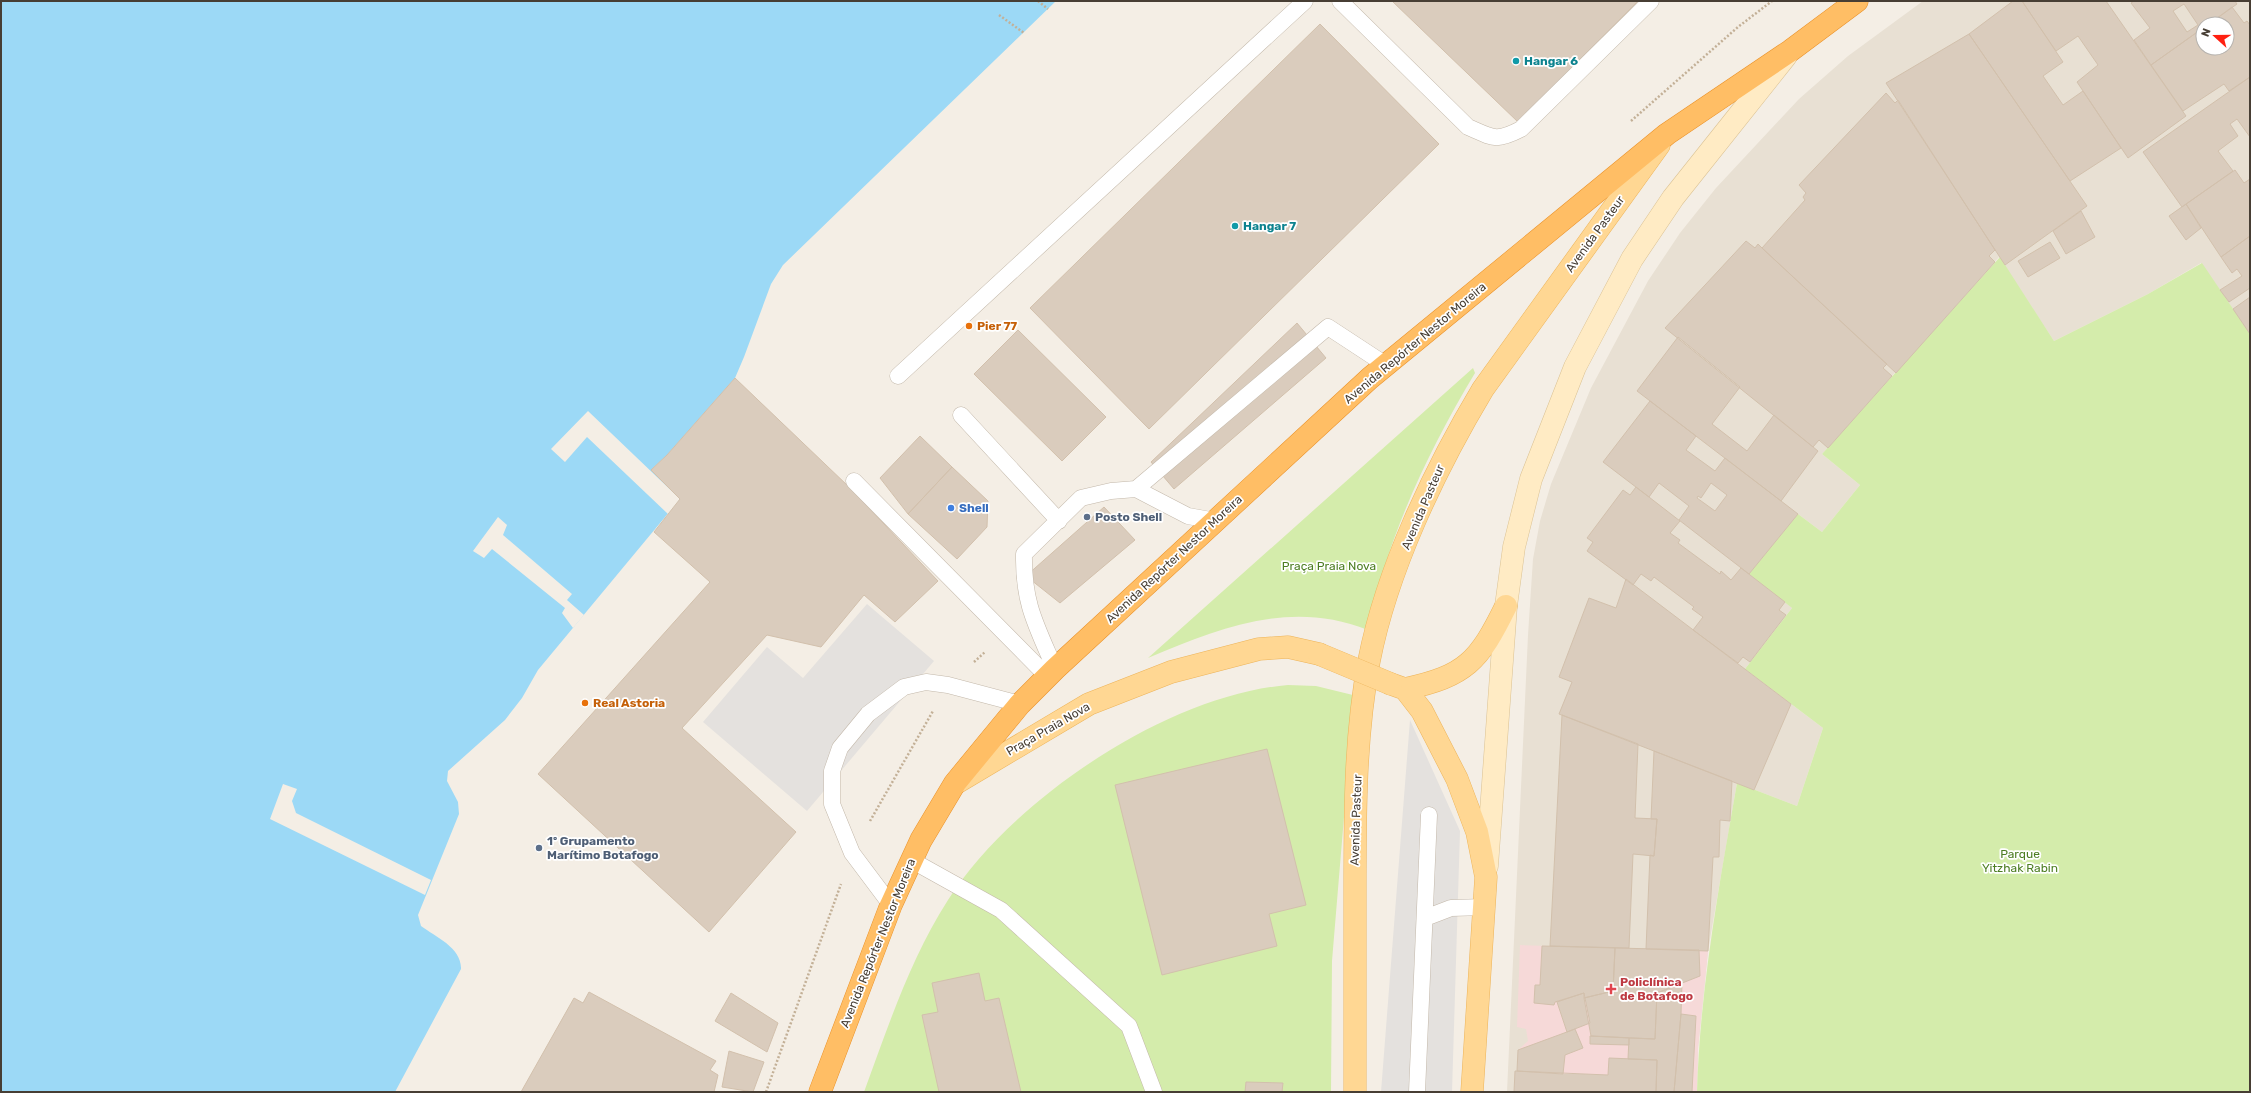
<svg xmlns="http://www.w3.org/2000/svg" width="2251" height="1093" font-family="Rubik,sans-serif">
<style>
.residential{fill:#e8e0d3;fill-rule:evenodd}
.medical{fill:#f6d9d8}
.green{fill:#d4ecab}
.parking{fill:#e4e1de}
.water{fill:#9cd9f6}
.pier{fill:#f4eee5}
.building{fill:#daccbd;stroke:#d2c0ac;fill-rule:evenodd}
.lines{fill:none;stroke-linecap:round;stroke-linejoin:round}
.lane-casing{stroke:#c3b8aa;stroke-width:17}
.secondary-casing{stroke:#dbc293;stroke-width:23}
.primary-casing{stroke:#edb45a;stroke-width:23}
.highway-casing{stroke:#ea922a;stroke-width:23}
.path{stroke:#c3b097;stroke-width:2.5;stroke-dasharray:2 2;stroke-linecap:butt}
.lane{stroke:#fff;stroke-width:16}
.secondary{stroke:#ffebc4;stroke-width:22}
.primary{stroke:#ffd793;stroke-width:22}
.highway{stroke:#ffbe65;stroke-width:22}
.primary-bridge-casing{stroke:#edb45a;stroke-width:23;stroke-linecap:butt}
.primary-bridge{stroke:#ffd793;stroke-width:22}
.culture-dot{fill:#0f9aa8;stroke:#fff;stroke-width:1.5}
.food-dot{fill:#e8710a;stroke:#fff;stroke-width:1.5}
.shop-dot{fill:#3f7fe0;stroke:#fff;stroke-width:1.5}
.service-dot{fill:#5c6f8a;stroke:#fff;stroke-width:1.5}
.health-dot{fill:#e0444e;stroke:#fff;stroke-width:1.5}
.labels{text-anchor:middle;stroke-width:3.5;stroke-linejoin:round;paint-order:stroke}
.culture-label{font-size:12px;font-weight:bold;fill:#0d838f;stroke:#fff;text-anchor:start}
.street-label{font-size:12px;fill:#473e34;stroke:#fff}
.food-label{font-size:12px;font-weight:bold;fill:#c56008;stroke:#fff;text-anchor:start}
.shop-label{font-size:12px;font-weight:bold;fill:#366cbe;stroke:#fff;text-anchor:start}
.service-label{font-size:12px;font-weight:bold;fill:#4e5e75;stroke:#fff;text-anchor:start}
.park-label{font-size:12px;fill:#4d7e23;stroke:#fff}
.health-label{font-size:12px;font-weight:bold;fill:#be3a42;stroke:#fff;text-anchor:start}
</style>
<rect width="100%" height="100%" fill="#f4eee5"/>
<!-- residential -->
<path class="residential" d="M1923,1H2250V334L2201,263L2148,294L2054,341L1999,257L1822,454L1860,485L1822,532L1798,514L1785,602L1792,608L1745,669L1823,728L1797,806L1737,783L1708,951L1698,1048L1697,1092H1507L1528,635L1533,559L1540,521L1551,484L1591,388L1648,281L1680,233L1716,188L1799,99L1848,56ZM2203,24H2227V48H2203Z"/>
<!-- medical -->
<path class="medical" d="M1520,945L1708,951L1698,1048L1697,1092H1516L1518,1050L1528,1041L1526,1029L1517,1027Z"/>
<!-- green -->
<path class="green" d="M2000,257L2054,341L2148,294L2202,263L2250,334V1092H1697C1700,988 1719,886 1737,783L1797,806L1823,728L1745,669L1792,608L1749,574L1798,514L1822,532L1860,485L1822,454Z
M1473,368L1475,373C1427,453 1387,538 1368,630C1290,599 1220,628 1148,658Z
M1288,685L1316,686L1357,696L1345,805L1332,961L1331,1092H864C888,1027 910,959 948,900C1012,799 1168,695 1288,685Z"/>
<!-- parking -->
<path class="parking" d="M867,604L934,661L807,811L703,722L767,647L803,678Z
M1410,720L1460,831L1452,1092H1381Z"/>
<!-- water -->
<path class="water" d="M1,1H1056L783,265L771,284L744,357L735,378L667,455L651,470L680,499L538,670L522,698L505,720L448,771L447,781L458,802L459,814L418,915L421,926C436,937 462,948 461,969L395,1092H1Z"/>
<!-- pier -->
<path class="pier" d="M588,411L680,499L668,514L587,437L565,462L551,449Z
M498,517L507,525L503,535L572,594L567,600L584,615L573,628L562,613L565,608L492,549L484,558L473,551Z
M283,784L297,789L292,801L296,813L431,880L425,895L270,819Z"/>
<!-- building -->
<path class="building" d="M1392,1H1638L1518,122Z
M2013,1H2022L2063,62L2043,76L2063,105L2083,91L2121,148L2070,181L1969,34Z
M2022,1H2106L2186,116L2128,158L2077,82L2098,65L2078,36L2056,51Z
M2134,1H2235L2237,4L2209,24H2203V28L2151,65L2134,40L2150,28L2131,3ZM2184,4L2198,25L2187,32L2173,11Z
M2232,7L2244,23L2247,21L2250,25V77L2229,91L2224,84L2183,111L2151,65L2203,28V48H2227V24H2209Z
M1320,24L1439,144L1149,429L1030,308Z
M1969,34L2087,206L2005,265L1886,83Z
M2250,77V137L2237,119L2230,124L2238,136L2218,151L2233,171L2182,207L2143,152Z
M1886,93L1895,103L1898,100L1995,250L1989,256L1995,262L1896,373L1762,248L1805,200L1803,197L1806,193L1799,185Z
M2235,170L2244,183L2250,179V236L2221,257L2186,204Z
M2186,204L2201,228L2186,240L2169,216Z
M2081,211L2095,237L2066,254L2053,231Z
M2250,236V288L2229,302L2220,290L2242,276L2237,269L2232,273L2221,257Z
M1746,241L1755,248L1758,244L1762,248L1887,364L1883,368L1892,376L1828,448L1819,440L1813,447L1665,328Z
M2050,242L2060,258L2028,277L2018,261Z
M2250,297V334L2233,309Z
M1297,323L1326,358L1174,489L1151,462Z
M1018,330L1106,417L1062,461L974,374Z
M1678,337L1740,387L1712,424L1747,451L1774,415L1818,451L1781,501L1637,391Z
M735,378L848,486L938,581L895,622L864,595L821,647L767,635L682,728L796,832L709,932L538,774L710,582L654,532L680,499L651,470L667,455Z
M1650,401L1696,436L1686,450L1715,471L1725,458L1798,514L1749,574L1679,520L1689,506L1659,483L1649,497L1603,462ZM1711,483L1727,495L1715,511L1697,498L1698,496L1701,498Z
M920,436L952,467L908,514L880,478Z
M952,467L988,501L987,527L957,559L908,514Z
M1636,487L1680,521L1670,533L1680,540L1678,543L1720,574L1721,571L1731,580L1741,568L1785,602L1779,610L1786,615L1750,662L1743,657L1738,663L1693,630L1703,617L1692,609L1694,607L1654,577L1651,581L1641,574L1633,585L1587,551L1593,542L1587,538L1623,490L1630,495Z
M1104,507L1135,540L1060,603L1026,576Z
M1626,579L1791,704L1754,790L1559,714L1572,682L1559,677L1589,598L1616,608Z
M1562,715L1638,744L1635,818L1657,819L1654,856L1633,854L1629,948L1550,946Z
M1267,749L1306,905L1269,914L1277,946L1162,975L1115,785Z
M1654,751L1732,781L1730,821L1720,820L1719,857H1713L1708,951L1646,949L1650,855L1654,856L1657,819H1651Z
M1542,946L1615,948L1613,991L1584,998V993L1555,1002L1554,1005L1534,1003L1535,985H1540Z
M1615,948L1699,950L1700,976L1657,993L1655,1039L1591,1036L1584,998L1613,991Z
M979,973L985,1001L999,998L1021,1092H939L922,1015L938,1012L932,983Z
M1682,983L1681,1014L1674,1092H1656L1657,1060L1628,1059L1629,1038L1655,1039L1657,993Z
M589,992L716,1061L710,1070L718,1075L714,1092H521L574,998L583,1003Z
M731,993L778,1023L767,1052L715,1021Z
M1584,993L1590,1023L1567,1032L1557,1002Z
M1681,1014L1696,1016L1692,1092H1674Z
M1575,1029L1583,1048L1565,1055L1563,1074L1517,1071L1518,1050Z
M1590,1036L1629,1038V1045L1590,1044Z
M729,1051L764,1062L753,1092L722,1087Z
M1609,1058L1657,1060L1656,1092H1514L1515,1071L1608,1075Z
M1246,1082L1283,1083L1282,1092H1245Z"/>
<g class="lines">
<defs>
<path id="lane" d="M1340,1L1468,127C1493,138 1496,142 1521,129L1651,1
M898,376L1305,1
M961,415L1059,521
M854,481L1047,676
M1136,489L1328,327L1386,365
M1055,669C1036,625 1023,603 1024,554L1081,498L1111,491L1136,489L1188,516L1216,521
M911,860L1001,910L1129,1026L1154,1092
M891,905L852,853L832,804V771L840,748L868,714L904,687L926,682L948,685L1020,704
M1425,918L1451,908L1485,907
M1417,1092L1429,815"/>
<path id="secondary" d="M1487,866L1506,606L1514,547L1531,479L1575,367L1632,259L1673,198L1786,56"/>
<path id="primary" d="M1391,684L1405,689L1422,711L1457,779L1477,832L1486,877L1472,1092
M1405,689C1466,676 1479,661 1506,606
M956,783L1089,704L1171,672L1259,649L1288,647L1319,654
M1355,1092C1355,1024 1355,955 1355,887C1355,812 1355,735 1369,661C1387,569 1435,469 1483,389L1659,145"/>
<path id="highway" d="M820,1092L891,905L921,840L955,783L1020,704L1055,669L1370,378L1667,134L1790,51L1857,1"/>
</defs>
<!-- lane casing -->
<use href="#lane" class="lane-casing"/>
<!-- secondary casing -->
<use href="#secondary" class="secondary-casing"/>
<!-- primary casing -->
<use href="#primary" class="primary-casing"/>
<!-- highway casing -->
<use href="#highway" class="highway-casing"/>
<!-- path -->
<path class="path" d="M1038,1L1048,9
M999,15L1024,33
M1631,121L1738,27L1772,1
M974,662L985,652
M870,821L933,711
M766,1092L841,884"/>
<!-- lane -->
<use href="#lane" class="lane"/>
<!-- secondary -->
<use href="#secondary" class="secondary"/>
<!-- primary -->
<use href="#primary" class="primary"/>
<!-- highway -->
<use href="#highway" class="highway"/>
<defs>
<path id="primary-bridge" d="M1319,654L1391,684"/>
</defs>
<!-- primary-bridge casing -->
<use href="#primary-bridge" class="primary-bridge-casing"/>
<!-- primary-bridge -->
<use href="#primary-bridge" class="primary-bridge"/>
</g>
<!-- markers -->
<g class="culture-dot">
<circle cx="1516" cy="61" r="4"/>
<circle cx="1235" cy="226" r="4"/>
</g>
<g class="food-dot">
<circle cx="969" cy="326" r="4"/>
<circle cx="585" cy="703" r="4"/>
</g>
<circle class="shop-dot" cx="951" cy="508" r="4"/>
<g class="service-dot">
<circle cx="1087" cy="517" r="4"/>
<circle cx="539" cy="848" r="4"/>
</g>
<path class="health-dot" d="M1609 983h4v4h4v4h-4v4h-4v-4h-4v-4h4z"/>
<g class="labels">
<!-- culture labels -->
<g class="culture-label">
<text x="1524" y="65">Hangar 6</text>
<text x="1243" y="230">Hangar 7</text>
</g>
<!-- street labels -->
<g class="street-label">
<text transform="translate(1595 234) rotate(-54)" y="4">Avenida Pasteur</text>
<text transform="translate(1415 343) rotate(-40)" y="4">Avenida Repórter Nestor Moreira</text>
<text transform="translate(1423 507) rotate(-67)" y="4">Avenida Pasteur</text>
<text transform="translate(1174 559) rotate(-43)" y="4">Avenida Repórter Nestor Moreira</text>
<text transform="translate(1048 729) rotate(-30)" y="4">Praça Praia Nova</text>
<text transform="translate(1356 820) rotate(-88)" y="4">Avenida Pasteur</text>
<text transform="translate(878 943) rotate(-68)" y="4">Avenida Repórter Nestor Moreira</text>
</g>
<!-- food labels -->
<g class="food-label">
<text x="977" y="330">Pier 77</text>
<text x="593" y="707">Real Astoria</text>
</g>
<!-- shop labels -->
<g class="shop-label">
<text x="959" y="512">Shell</text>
</g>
<!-- service labels -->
<g class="service-label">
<text x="1095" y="521">Posto Shell</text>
<text x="547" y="845">1º Grupamento<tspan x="547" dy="14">Marítimo Botafogo</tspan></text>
</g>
<!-- park labels -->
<g class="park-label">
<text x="1329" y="570">Praça Praia Nova</text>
<text x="2020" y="858">Parque<tspan x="2020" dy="14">Yitzhak Rabin</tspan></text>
</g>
<!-- health labels -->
<g class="health-label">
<text x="1620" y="986">Policlínica<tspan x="1620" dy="14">de Botafogo</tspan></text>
</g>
</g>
<!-- border -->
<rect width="2251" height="1093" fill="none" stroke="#473e34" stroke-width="4"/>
<!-- north arrow -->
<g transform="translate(2215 36) rotate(291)"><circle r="19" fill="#ffffff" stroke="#b5b2ae"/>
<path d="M0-3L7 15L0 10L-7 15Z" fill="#ff2011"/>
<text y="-6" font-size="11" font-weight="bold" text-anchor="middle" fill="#473e34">N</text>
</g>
</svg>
